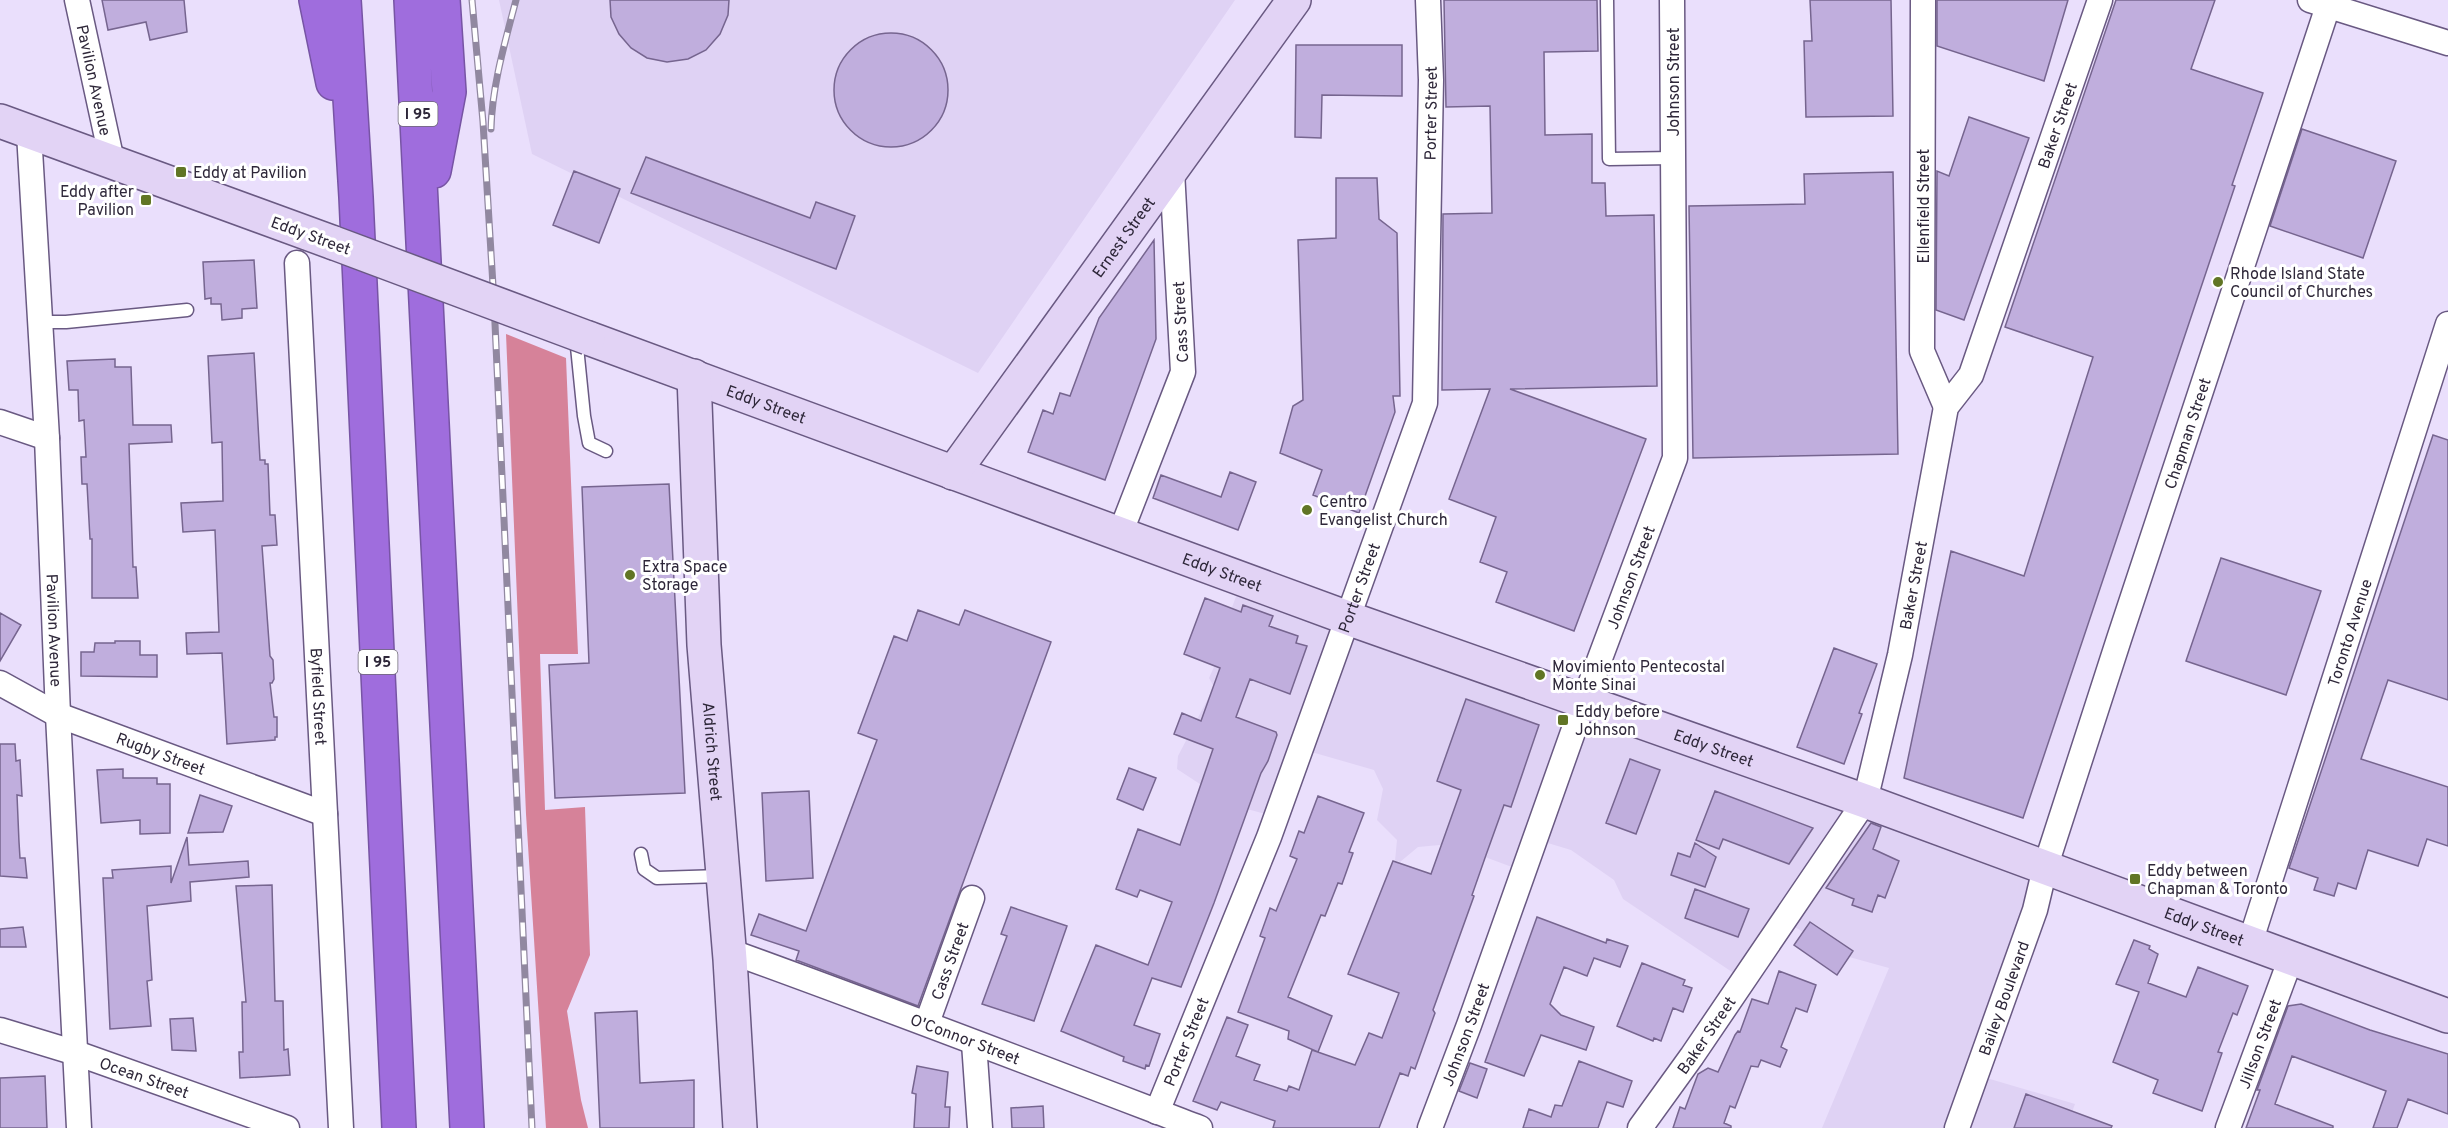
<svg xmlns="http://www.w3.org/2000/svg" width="2448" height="1128" font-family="Overpass,sans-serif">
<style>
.built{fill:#dfd2f4}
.forest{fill:#d68299}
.building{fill:#c0aedd;stroke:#76658f;stroke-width:1.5}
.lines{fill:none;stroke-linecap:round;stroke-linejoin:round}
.lane-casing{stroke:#695982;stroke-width:15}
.street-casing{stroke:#695982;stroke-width:27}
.secondary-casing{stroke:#695982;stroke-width:36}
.highway-casing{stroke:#7754a4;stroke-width:36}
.lane{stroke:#fff;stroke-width:12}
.street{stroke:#fff;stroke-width:24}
.secondary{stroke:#e2d3f5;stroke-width:33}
.highway{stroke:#9f6ddd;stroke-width:33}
.rail-casing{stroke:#9188a0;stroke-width:7}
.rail{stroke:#fff;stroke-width:4.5;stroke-dasharray:14;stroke-linecap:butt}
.secondary-bridge-casing{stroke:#695982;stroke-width:36;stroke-linecap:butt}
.secondary-bridge{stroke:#e2d3f5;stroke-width:33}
.poi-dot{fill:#617525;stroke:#fff;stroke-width:2}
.labels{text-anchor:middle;stroke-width:6;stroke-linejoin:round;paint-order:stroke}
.shield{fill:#fff;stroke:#6d6874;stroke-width:1.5}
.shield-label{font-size:15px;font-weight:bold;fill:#2e2739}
.street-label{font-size:16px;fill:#2e2739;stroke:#fff}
.poi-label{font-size:16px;fill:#2e2739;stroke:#fff;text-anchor:start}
</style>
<rect width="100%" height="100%" fill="#eadffc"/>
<!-- built -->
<path class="built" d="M499,0H1235L978,373L532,154Z
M1242,580L2045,867L1973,1074L2075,1104L2066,1128H1822L1889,968L1842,955L1783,920L1741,978L1623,899L1614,880L1571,850L1538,840L1520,870L1450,844L1418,847L1400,862L1395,861L1397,840L1377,820L1383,789L1374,770L1308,751L1277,817L1232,805L1177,769L1178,756L1214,687L1209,678L1223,647L1222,635Z"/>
<!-- forest -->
<path class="forest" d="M506,334L566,358L578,654H540L545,810L585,807L590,955L567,1011L581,1100L588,1128H546L526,814Z"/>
<!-- building -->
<path class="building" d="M102,0H184L187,32L150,40L146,22L108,30Z
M610,0H729L728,15L720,34L706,50L688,59L667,62L647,58L631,48L619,34L611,17Z
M1444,0H1597L1598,51L1544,52L1545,135L1592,134V183H1605L1606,216L1654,215L1657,386L1510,389L1646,439L1574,631L1496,602L1507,572L1480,562L1496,517L1449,499L1490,389L1442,390L1443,214L1492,213L1490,106L1446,107Z
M1810,0H1891L1893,116L1806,117L1804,41H1812Z
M1937,0H2068L2044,81L1937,46Z
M2116,0H2215L2191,69L2263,93L2232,185L2235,186L2023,818L1904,778L1951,551L2024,576L2093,357L2005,327Z
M834 90a57 57 0 1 1 114 0a57 57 0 1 1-114 0Z
M1296,45H1402V96L1322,95L1321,138L1295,137Z
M1969,117L2029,138L1964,320L1936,310L1937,171L1949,176Z
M2302,129L2396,161L2363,258L2270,226Z
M646,157L810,218L816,202L855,216L836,269L631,193Z
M574,171L620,189L599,243L553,225Z
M1893,172L1898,454L1693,458L1689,206L1805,204L1804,174Z
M1336,178H1377L1379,219L1397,233L1400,396H1393L1395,412L1359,513L1313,495L1322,470L1280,453L1293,406L1303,400L1298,240L1336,238Z
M1154,240L1156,339L1105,480L1028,452L1043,410L1053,414L1060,393L1070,396L1099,318Z
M254,260L257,308L242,309V318L222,320L221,304H211V298L205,299L203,262Z
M254,353L260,460H265V464H268L270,515H275L277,545L262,546L270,656L273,660L274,679L272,683H270L274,717H277V737H275V740L227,744L222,653L187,654L186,633L219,632L215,530L183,532L181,503L223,501L222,442L212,443L208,356Z
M115,359V367H131L133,425H171L172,442L129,444L133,567H136L138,598H92V539H90L87,484H82L81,457H86L84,420L79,421L78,390H69L67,361Z
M2433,435L2448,440V700L2388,680L2361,759L2448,787V846L2427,839L2418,866L2368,850L2356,889L2338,883L2334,896L2314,890L2318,878L2289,868Z
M1230,472L1256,482L1238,530L1153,498L1161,475L1221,497Z
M669,484L685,793L555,798L549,665L589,663L582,487Z
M2221,558L2321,591L2286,695L2186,661Z
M1205,598L1241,612L1243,605L1273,616L1269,626L1298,636L1296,643L1307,646L1290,694L1250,679L1236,717L1276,732L1277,735L1268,761L1261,773L1214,903L1181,987L1152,978L1134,1025L1160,1034L1149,1066L1146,1065L1145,1069L1123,1061L1124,1057L1061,1031L1096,945L1148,965L1172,902L1140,890L1137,897L1116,889L1138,829L1180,845L1213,749L1174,734L1182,713L1201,721L1220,668L1184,654Z
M918,610L959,625L965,610L1051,642L918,1006L796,960L799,951L751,935L759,914L806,931L877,740L858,733L894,636L907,641Z
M0,613L21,625L0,661Z
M115,641H140V655H157V677L81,676V652H94L95,643H115Z
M1834,648L1877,664L1859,713L1862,714L1844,764L1797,747Z
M1466,699L1539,725L1511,807L1504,805L1486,855L1472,895L1474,896L1433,1010L1435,1013L1415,1069L1411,1067L1408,1076L1400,1073L1379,1128H1273L1275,1121L1221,1102L1217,1110L1193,1101L1227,1017L1248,1025L1236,1056L1260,1065L1254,1080L1287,1091L1289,1086L1299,1090L1312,1050L1355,1065L1369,1033L1382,1038L1399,993L1348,974L1393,861L1431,874L1461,790L1437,781Z
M0,744H15L16,761L20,760L22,796L17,795L19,842L20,858H25L27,878L0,876Z
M1630,759L1660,770L1636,834L1606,823Z
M1129,768L1156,778L1143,810L1117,799Z
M123,769V778H157V784H170V833L140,834V820L101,823L97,770Z
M809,791L813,878L766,881L762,793Z
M1715,791L1813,828L1789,864L1723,839L1719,849L1696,840Z
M200,795L232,806L223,832L188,833Z
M1318,796L1364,813L1349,852L1353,853L1342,884L1338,883L1325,916L1321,915L1288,997L1332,1016L1318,1052L1288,1039L1289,1031L1238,1012L1265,938L1260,936L1270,908L1276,911L1297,859L1290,856L1299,831L1304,833Z
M1871,823L1881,827L1873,849L1899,861L1885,898L1878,895L1872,912L1852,905L1854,899L1826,888Z
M187,837L189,865L248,861L249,877L190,882L191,901L147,906L152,980L147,981L151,1026L110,1029L103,878H113L112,870L171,866V883Z
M1695,843L1716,857L1705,887L1671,875L1678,853L1690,857Z
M272,885L275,1001H283L284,1050L288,1049L290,1075L240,1078L239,1052H243L242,1002H246L236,886Z
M1695,889L1749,909L1738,937L1685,918Z
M1011,907L1067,926L1034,1021L982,1004L1007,936L1001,934Z
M1537,917L1606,943L1607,939L1628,946L1620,967L1594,958L1587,976L1564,967L1550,1004L1561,1015L1594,1027L1586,1050L1541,1035L1524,1076L1485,1062Z
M1810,922L1853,951L1837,975L1794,945Z
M23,927L26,947H0V929Z
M2134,940L2150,946L2149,949L2158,954L2148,983L2186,997L2198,967L2248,986L2237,1015L2233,1013L2218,1052L2222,1053L2202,1111L2153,1093L2158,1080L2113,1062L2139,992L2116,984Z
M1642,963L1685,980L1683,985L1692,988L1683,1012L1673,1008L1661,1041L1654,1038L1653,1041L1617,1026Z
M1779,971L1816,985L1807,1012L1796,1008L1781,1047L1787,1050L1780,1067L1761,1060L1758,1067L1751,1066L1735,1108L1730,1106L1724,1123L1731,1126V1128H1673L1680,1107L1685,1109L1698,1074L1708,1068L1718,1072L1735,1035L1738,1031L1740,1032L1752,999L1768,1004Z
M2301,1004L2370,1030L2448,1054V1114L2408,1099L2397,1128H2373L2386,1091L2292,1056L2275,1104L2333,1126V1128H2246L2260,1090H2257L2288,1006Z
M637,1011L640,1083L694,1080V1128H600L595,1013Z
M193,1018L196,1051L172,1050L170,1019Z
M1579,1061L1632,1081L1623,1107L1607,1102L1598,1128H1523L1529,1109L1551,1117L1555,1105L1562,1106Z
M1470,1063L1487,1069L1477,1098L1459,1091Z
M917,1066L948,1072L945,1107H950L949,1128H914L916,1094L912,1093Z
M45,1076L47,1128H0V1078Z
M2026,1094L2112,1126L2111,1128H2014Z
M1043,1106L1044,1128H1012L1011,1108Z"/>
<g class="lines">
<defs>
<path id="lane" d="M1607,0L1609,159L1673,158
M39,322H66L187,310
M576,337L584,416L589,443L606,451
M641,854L644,869L657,878L721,876"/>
<g id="street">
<path id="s1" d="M77,0L112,161"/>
<path d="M1923,0L1922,351L1946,407"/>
<path d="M2310,0L2448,43"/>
<path id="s2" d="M29,133L47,438L58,715L79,1128"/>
<path id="s3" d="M297,263L341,1128"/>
<path d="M0,422L47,438"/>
<path d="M1120,534L1183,372L1172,171"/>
<path id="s4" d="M0,683L58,715L325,814"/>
<path id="s5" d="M2250,943L2448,324"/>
<path id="s6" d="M729,951C887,1008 1043,1068 1200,1128"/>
<path id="s7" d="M927,1023L972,898"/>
<path id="s8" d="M0,1030L76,1053L287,1128"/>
<path d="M974,1043L980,1128"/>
<path id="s9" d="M1157,1112L1269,837L1425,403L1431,80L1428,0"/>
<path id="s10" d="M1430,1128L1469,1025L1584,701L1675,458L1672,0"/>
<path id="s11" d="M1640,1128L1692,1056L1865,801L1900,655L1946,407L1971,375L2100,0"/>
<path id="s12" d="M1957,1128L2035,910L2045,868L2119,639L2330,0"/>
<path id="s13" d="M2228,1128L2291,958"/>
</g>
<g id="secondary">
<path d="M0,121L334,243"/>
<path id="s14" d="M588,338L1356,621L1865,801L2448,1016"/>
<path id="s15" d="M694,376L704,645L730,959L740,1128"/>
<path id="s16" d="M953,473L1294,0"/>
</g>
<path id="highway" d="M316,0L333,83
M344,0L356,197L399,1128
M411,0L467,1128
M434,171L449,92L443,0"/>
</defs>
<!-- lane casing -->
<use href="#lane" class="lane-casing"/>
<!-- street casing -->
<use href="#street" class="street-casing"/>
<!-- secondary casing -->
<use href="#secondary" class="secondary-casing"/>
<!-- highway casing -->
<use href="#highway" class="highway-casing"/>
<!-- lane -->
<use href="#lane" class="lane"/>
<!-- street -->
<use href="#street" class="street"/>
<!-- secondary -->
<use href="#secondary" class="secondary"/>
<!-- highway -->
<use href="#highway" class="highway"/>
<defs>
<path id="rail" d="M472,0L483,122L494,302L532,1128
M491,129C492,86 505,42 516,0"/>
</defs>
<!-- rail casing -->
<use href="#rail" class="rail-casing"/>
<!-- rail -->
<use href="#rail" class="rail"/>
<defs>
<path id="secondary-bridge" d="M334,243L588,338"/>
</defs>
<!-- secondary-bridge casing -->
<use href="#secondary-bridge" class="secondary-bridge-casing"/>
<!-- secondary-bridge -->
<use href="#secondary-bridge" class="secondary-bridge"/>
</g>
<!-- markers -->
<g class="poi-dot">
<rect x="175" y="166" width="12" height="12" rx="3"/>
<rect x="140" y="194" width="12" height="12" rx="3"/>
<circle cx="2218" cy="282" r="6"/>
<circle cx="1307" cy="510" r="6"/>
<circle cx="630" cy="575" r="6"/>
<circle cx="1540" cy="675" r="6"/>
<rect x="1557" y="714" width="12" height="12" rx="3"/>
<rect x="2129" y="873" width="12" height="12" rx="3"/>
</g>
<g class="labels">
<!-- shield labels -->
<g class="shield">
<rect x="398.5" y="102" width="39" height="24" rx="4.5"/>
<rect x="358.5" y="650" width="39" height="24" rx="4.5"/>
</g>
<g class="shield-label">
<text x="418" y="119">I 95</text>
<text x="378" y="667">I 95</text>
</g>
<!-- street labels -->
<g class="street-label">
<text dy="6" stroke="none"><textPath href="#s1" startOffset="82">Pavilion Avenue</textPath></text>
<text transform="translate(1673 82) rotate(-90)" y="6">Johnson Street</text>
<text dy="6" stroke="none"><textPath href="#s9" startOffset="1048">Porter Street</textPath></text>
<text dy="6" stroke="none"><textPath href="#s11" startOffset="1104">Baker Street</textPath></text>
<text transform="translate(1923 206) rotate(-90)" y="6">Ellenfield Street</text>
<text transform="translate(311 235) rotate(20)" y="6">Eddy Street</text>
<text dy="6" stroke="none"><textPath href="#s16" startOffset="291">Ernest Street</textPath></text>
<text transform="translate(1180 322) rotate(-93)" y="6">Cass Street</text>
<text dy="6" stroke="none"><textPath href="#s14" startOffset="190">Eddy Street</textPath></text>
<text dy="6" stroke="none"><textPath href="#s12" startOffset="732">Chapman Street</textPath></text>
<text dy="6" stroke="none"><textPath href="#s14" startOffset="676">Eddy Street</textPath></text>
<text dy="6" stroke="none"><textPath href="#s10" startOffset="586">Johnson Street</textPath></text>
<text dy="6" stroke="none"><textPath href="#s11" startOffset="618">Baker Street</textPath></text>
<text dy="6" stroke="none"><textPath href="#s9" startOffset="562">Porter Street</textPath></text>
<text dy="6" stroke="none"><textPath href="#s2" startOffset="498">Pavilion Avenue</textPath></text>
<text dy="6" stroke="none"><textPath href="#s5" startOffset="326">Toronto Avenue</textPath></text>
<text dy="6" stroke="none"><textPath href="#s3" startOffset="434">Byfield Street</textPath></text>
<text dy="6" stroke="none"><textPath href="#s14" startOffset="1198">Eddy Street</textPath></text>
<text dy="6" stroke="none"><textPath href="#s15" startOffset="376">Aldrich Street</textPath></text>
<text dy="6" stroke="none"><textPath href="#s4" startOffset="176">Rugby Street</textPath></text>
<text dy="6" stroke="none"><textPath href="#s14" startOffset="1720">Eddy Street</textPath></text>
<text dy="6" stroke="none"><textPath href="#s7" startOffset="66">Cass Street</textPath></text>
<text dy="6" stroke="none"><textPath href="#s12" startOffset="138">Bailey Boulevard</textPath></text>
<text dy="6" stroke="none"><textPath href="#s10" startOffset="100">Johnson Street</textPath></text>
<text dy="6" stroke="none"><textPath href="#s11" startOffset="114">Baker Street</textPath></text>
<text dy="6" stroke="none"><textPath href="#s6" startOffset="252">O'Connor Street</textPath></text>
<text dy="6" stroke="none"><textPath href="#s9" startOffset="76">Porter Street</textPath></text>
<text dy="6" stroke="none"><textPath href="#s13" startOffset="90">Jillson Street</textPath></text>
<text dy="6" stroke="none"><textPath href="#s8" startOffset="152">Ocean Street</textPath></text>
</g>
<!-- poi labels -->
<g class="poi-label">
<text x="193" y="178">Eddy at Pavilion</text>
<text x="134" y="197" text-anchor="end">Eddy after<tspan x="134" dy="18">Pavilion</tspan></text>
<text x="2230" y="279">Rhode Island State<tspan x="2230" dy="18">Council of Churches</tspan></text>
<text x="1319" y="507">Centro<tspan x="1319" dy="18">Evangelist Church</tspan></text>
<text x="642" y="572">Extra Space<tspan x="642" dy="18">Storage</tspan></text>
<text x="1552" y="672">Movimiento Pentecostal<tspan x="1552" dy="18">Monte Sinai</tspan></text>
<text x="1575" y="717">Eddy before<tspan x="1575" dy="18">Johnson</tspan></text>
<text x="2147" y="876">Eddy between<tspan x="2147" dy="18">Chapman &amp; Toronto</tspan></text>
</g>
</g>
</svg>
